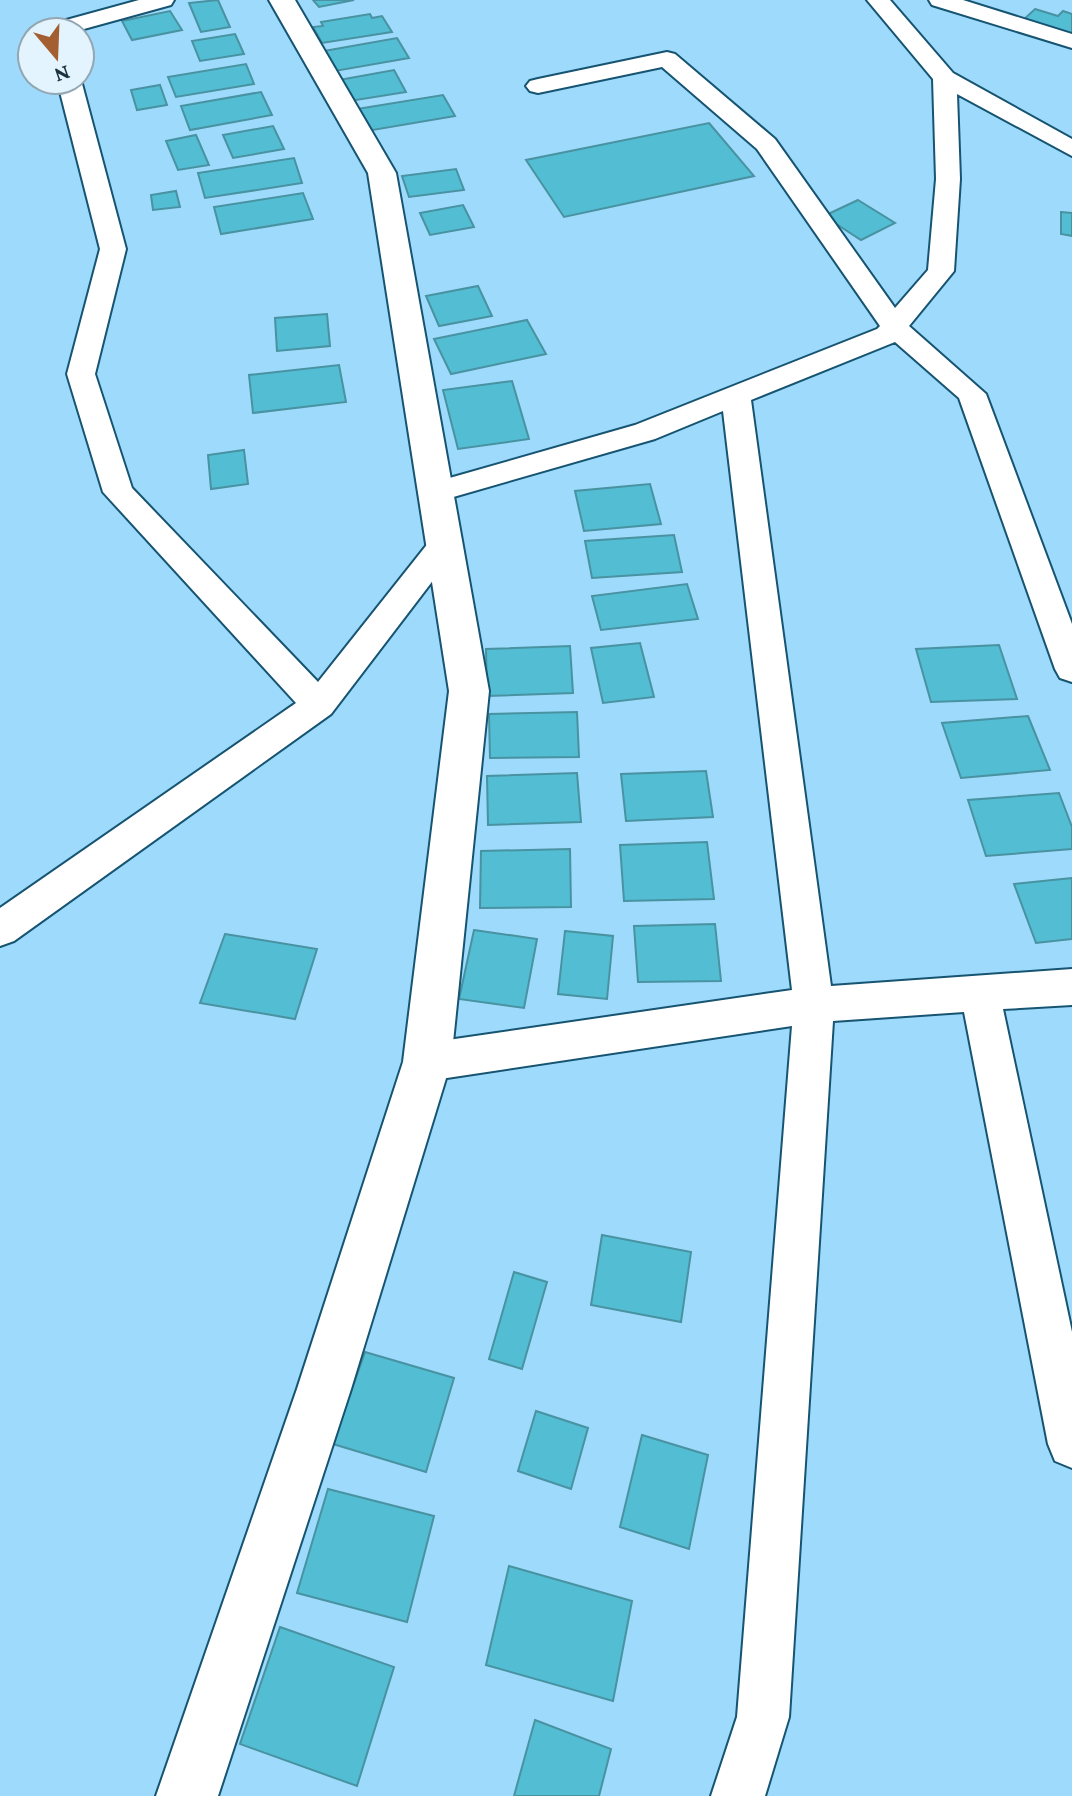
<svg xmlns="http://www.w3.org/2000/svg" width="1072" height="1796" font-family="'Crimson Pro',serif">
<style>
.building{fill:#53bed3;stroke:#4892a1;stroke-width:2}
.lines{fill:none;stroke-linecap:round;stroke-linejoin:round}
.minor-casing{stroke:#165471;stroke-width:4}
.tertiary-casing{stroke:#165471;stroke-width:4}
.minor{fill:#fff;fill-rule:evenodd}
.tertiary{fill:#fff;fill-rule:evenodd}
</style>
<rect width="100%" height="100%" fill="#9ddafb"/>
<!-- building -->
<path class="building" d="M218,0L230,27L201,32L189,3Z
M313,0H354L319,7Z
M1035,9L1058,16L1063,11L1072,14V37L1022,21Z
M170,11L182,30L132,40L122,21Z
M370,14L372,18L382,16L392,32L322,43L313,27L323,26L321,22Z
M235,34L244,54L200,61L192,41Z
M397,38L409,58L335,71L324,51Z
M246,64L254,84L176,97L168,77Z
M394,70L406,92L350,101L339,80Z
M160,85L167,105L137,110L131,90Z
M261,92L272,115L190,130L181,106Z
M443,95L455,116L367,131L357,109Z
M709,123L754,176L564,217L526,160Z
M273,126L284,149L233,158L223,135Z
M196,135L209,165L178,170L166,141Z
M294,158L302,183L205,198L198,173Z
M456,169L464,190L409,197L402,176Z
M176,191L180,207L153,210L151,195Z
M303,193L313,219L221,234L214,207Z
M858,200L895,223L861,240L824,216Z
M463,205L474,227L430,235L420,213Z
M1061,212L1072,213V236L1061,234Z
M478,286L492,316L439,326L426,296Z
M327,314L330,346L277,351L275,318Z
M527,320L546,354L451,374L434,339Z
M339,365L346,402L253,413L249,375Z
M512,381L529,439L458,449L443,390Z
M244,450L248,484L211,489L208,455Z
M650,484L661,524L584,531L575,491Z
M674,535L682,572L592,578L585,541Z
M687,584L698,619L601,630L592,596Z
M640,643L654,697L603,703L591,648Z
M999,645L1017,699L931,702L916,649Z
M570,646L573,693L487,696L486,649Z
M577,712L579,757L490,758L489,714Z
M1028,716L1050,770L961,778L942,723Z
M706,771L713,817L626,821L621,774Z
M577,773L581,822L488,825L487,776Z
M1059,793L1072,827V849L986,856L968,800Z
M707,842L714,899L624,901L620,845Z
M570,849L571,907L480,908L481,851Z
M1072,878V939L1036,943L1014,884Z
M715,924L721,981L638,982L634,926Z
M474,930L537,939L524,1008L459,999Z
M565,931L613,936L607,999L558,994Z
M225,934L317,949L295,1019L200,1003Z
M602,1235L691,1252L681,1322L591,1305Z
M514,1272L547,1282L522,1369L489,1359Z
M365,1352L454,1378L426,1472L333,1444Z
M536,1411L588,1428L571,1489L518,1471Z
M642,1435L708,1455L689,1549L620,1527Z
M328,1489L434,1516L407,1622L297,1593Z
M509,1566L632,1601L613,1701L486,1665Z
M280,1627L394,1667L357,1786L240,1744Z
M535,1720L611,1749L599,1796H514Z"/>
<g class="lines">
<defs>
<path id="minor" d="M139,0H174L171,5L73,32L45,30L48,25Z
M867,0H890L953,73L1072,139V156L957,94L960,179L954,271L909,326L986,394L1072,624V682L1060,678L1055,669L959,398L895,342L751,400L831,986L1072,969V1005L1003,1009L1072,1332V1468L1055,1461L1048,1444L964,1012L833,1021L789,1717L765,1796H711L737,1717L792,1026L427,1081L413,1075L407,1062L413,1049L427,1043L792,990L723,411L655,439L436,502L425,499L421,492L425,485L635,425L877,329L880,326L757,149L662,67L538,93L530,91L526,86L530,81L538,79L667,52L675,54L775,139L895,308L928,270L936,179L933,79Z
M929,0H963L1072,34V48L932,5Z
M57,80H81L126,249L95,374L132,488L318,682L433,537L444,534L455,537L460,545L331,714L14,941L0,946V908L296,703L103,492L67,374L100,249Z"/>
<path id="tertiary" d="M269,0H295L396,173L489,691L451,1062L351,1389L218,1796H156L297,1389L403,1062L449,691L368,173Z"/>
</defs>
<!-- minor casing -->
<use href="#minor" class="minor-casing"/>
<!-- tertiary casing -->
<use href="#tertiary" class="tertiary-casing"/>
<!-- minor -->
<use href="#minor" class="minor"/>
<!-- tertiary -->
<use href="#tertiary" class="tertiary"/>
</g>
<!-- north arrow -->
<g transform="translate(56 56) rotate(161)"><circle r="38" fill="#e3f4ff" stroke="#93a7b2" stroke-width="2"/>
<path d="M0-6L14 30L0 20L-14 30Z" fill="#a35f30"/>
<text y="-12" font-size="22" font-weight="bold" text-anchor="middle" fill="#1a333f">N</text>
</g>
</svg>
